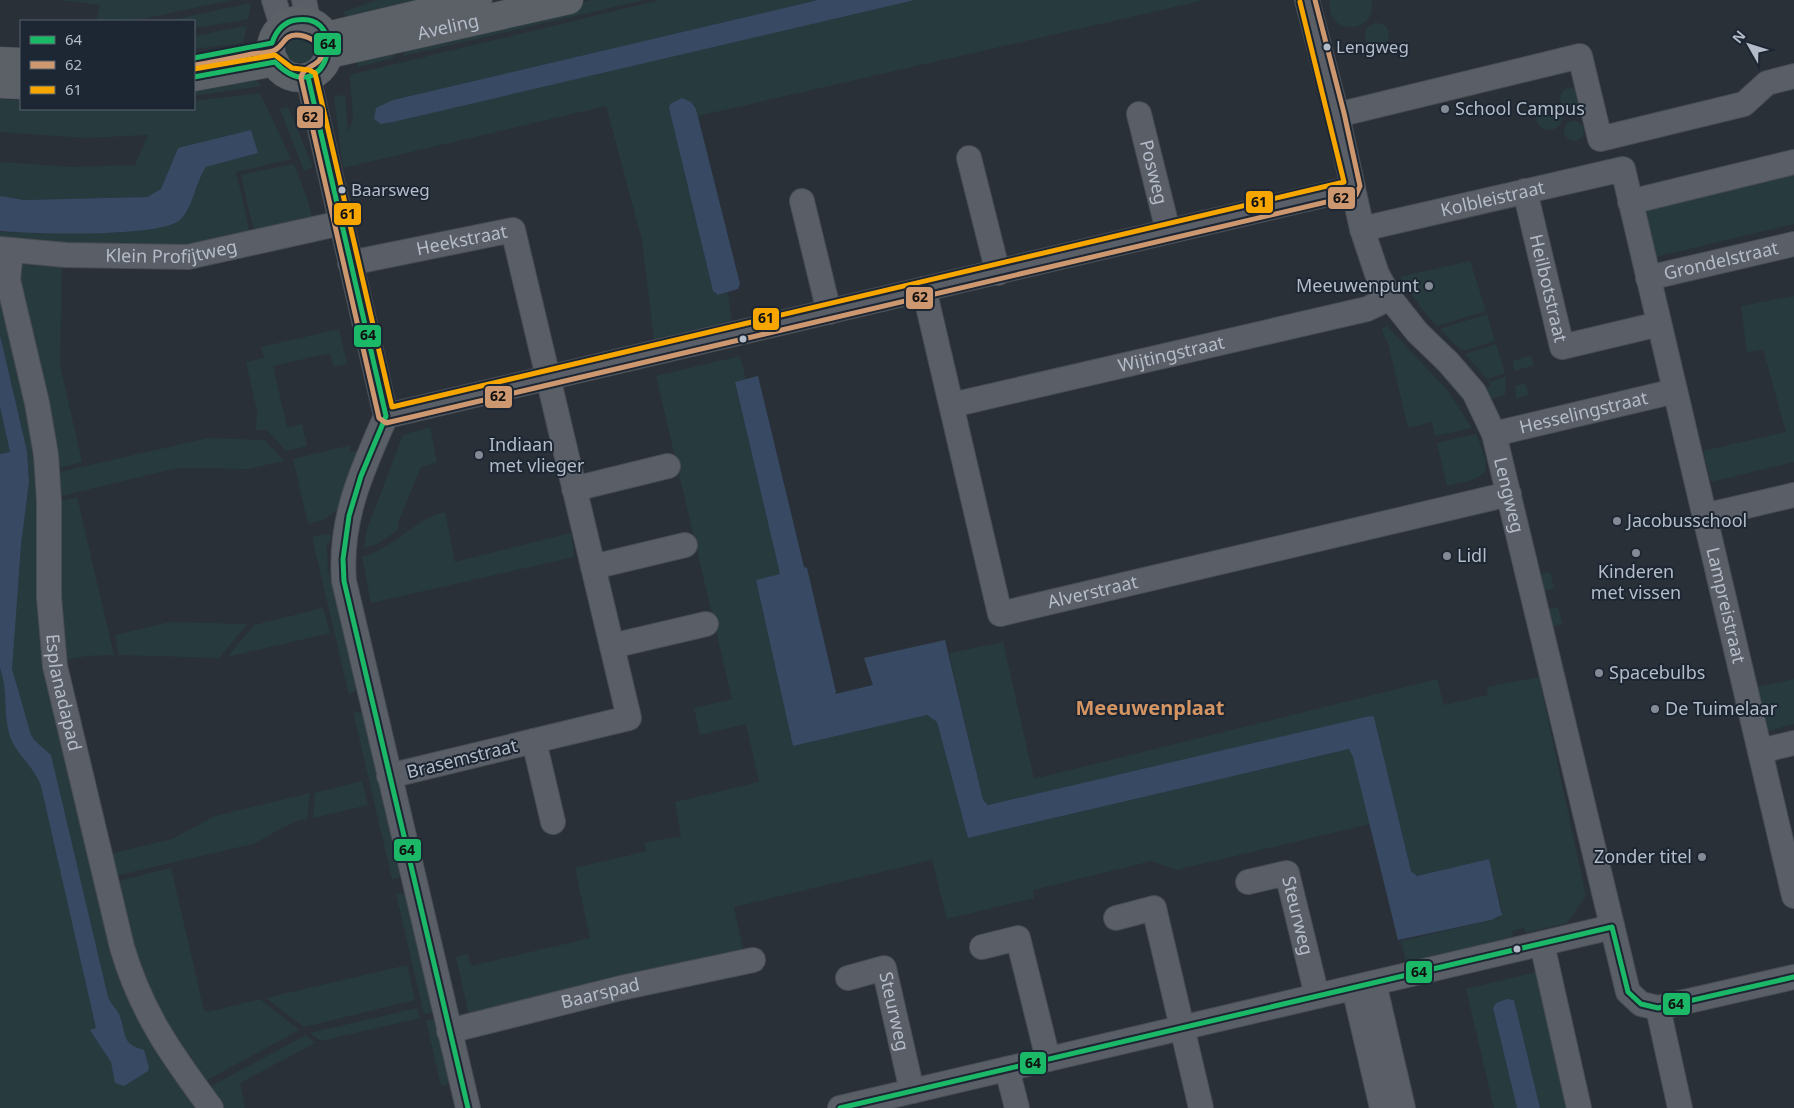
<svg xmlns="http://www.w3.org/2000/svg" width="1794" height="1108" font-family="'Noto Sans',sans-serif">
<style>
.green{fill:#273a3e}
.water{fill:#384963}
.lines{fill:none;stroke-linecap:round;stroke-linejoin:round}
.minor-casing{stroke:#484c53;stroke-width:26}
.major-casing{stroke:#484c55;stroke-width:29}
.minor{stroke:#5a5e66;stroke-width:24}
.major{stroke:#5c6168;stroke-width:28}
.bus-1-casing{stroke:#1d2633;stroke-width:9}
.bus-2-casing{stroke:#1d2633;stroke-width:9}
.bus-3-casing{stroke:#1d2633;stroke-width:9}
.bus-1{stroke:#1ab867;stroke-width:5}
.bus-2{stroke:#cd976f;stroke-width:5}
.bus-3{stroke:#f7a600;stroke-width:5}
.bus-dot{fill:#b4bcc9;stroke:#1d2633;stroke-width:2}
.poi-dot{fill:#848b96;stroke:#1d2633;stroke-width:2}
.labels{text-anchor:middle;stroke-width:4;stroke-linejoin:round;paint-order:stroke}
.bus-label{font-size:17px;fill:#b4bcc9;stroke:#1d2633;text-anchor:start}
.street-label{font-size:18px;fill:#b4bcc9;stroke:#1d2633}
.poi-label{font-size:18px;fill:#b4bcc9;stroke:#1d2633;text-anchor:start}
.quarter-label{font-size:20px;font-weight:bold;fill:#d59563;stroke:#1d2633}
.line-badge{stroke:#1d2633;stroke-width:2}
.pale-badge-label{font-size:14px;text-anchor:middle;font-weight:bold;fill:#111}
</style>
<rect width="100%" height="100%" fill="#2a3038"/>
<!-- green -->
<path class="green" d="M60,0H232L142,19L96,21L100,5Z
M377,0H457L351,26L343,12Z
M591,0H644L403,56L410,43Z
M660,0H818L393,100L381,124L915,0H1205L698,116L696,109L670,104L669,108L713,291L718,295L728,294L732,322L654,340L642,240L606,106L343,168L334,96L345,95L348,132L353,120L350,75Z
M1330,0H1371C1380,34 1324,38 1330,0Z
M251,3L248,19L194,28V21H167Z
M1365 35a12 12 0 1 1 24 0a12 12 0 1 1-24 0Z
M247,26L243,43L194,49V36Z
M286 50a14 14 0 1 1 28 0a14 14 0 1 1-28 0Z
M397,52L393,58L358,67L355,56Z
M251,74L261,86L194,96V84Z
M1560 98a10 10 0 1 1 20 0a10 10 0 1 1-20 0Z
M260,93L291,159L236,172L251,237L195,249L0,243V232L119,233L187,212L201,174L206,167L258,153L178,148L161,189L147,197L24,200L0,196V162L72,167L135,165L148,135L85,138L0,132V99L21,100V109H194V101Z
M1536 117a13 13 0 1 1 26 0a13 13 0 1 1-26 0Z
M288,107L313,167L304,171L280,109Z
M1564 131a10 10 0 1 1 20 0a10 10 0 1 1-20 0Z
M294,164L308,201L313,222L255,236L241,175Z
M1794,171V224L1655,257L1645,214L1647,208Z
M1470,261L1486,311L1437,326L1422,309L1400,277Z
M0,263L41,452L44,589L127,978L120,979L122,986L129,985L206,1108H0V662L21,545L29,482L27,451L0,335Z
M15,264L62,267L60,365L82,462L51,470Z
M1794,296V462L1711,482L1703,451L1786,432L1763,349L1747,352L1741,306Z
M1487,314L1495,341L1462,351L1440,329Z
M1387,326L1448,391L1472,428L1435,436L1432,422L1408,428L1387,339H1385L1382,328Z
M339,329L347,364L334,367L330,353L273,366L287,427L302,424L307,446L286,451L267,430H256L257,411L246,362L264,358L261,347Z
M1496,344L1505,373L1487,379L1465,354Z
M740,356L746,379L735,383L780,574L756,581L793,746L927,715L937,722L968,838L1349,749L1353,757L1370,824L1176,870L1152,861L1033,890L1034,898L947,919L932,860L734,907L744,954L470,1020L456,957L468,954L471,966L590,938L575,868L647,851L644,843L681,836L675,802L759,782L746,724L700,735L694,708L732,699L656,376Z
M1531,356L1534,365L1515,371L1512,361Z
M1506,377L1505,395L1489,399L1484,389L1491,385L1489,382Z
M1525,383L1529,395L1516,399L1515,386Z
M0,407L10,452L0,454Z
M430,427L437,462L421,467L398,523V530L377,544L364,548L366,532L403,435Z
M1476,434C1494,476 1489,477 1447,486L1437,443Z
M208,438L265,440L284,461L247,469L177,468L53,498L51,474Z
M351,445L349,453L361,449L339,509L323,520L308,524L293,459Z
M77,497L114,655L87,656L60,661L53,503Z
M445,512L455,562L571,533L574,557L371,603L362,557C393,549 414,519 445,512Z
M325,534L331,535L330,542L327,543L328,575L330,574L358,688L349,695L312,537Z
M1550,572L1554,588L1544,591L1541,574Z
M1558,607L1562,624L1553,626L1549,609Z
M323,608L330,633L227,657L254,625Z
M170,622L247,624L219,658L119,655L115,635Z
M1003,642L1034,779L1437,679L1444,705L1488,695L1487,687L1539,677L1586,896L1567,923L1525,933L1524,928L1512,931L1513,936L1407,965L1401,941L1499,918L1502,910L1489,859L1417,876L1411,871L1374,717L988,805L983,800L949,653Z
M1794,679V724L1767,731L1757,687Z
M353,711L364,713L401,873L398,878L392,879Z
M362,781L368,805L313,818L315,793Z
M310,793L307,819L294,822L253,844L110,877L105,855L172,839L215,816Z
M171,868L204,1010L208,1012L260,999L299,1030L204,1082L155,1018L111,883Z
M401,893L407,897L434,1012L424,1014L396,894Z
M407,965L415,1000L304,1027L266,998Z
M1536,972L1568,1108H1540L1514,1000L1511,999L1493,1008L1517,1108H1494L1466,989Z
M417,1008L420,1018L321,1041L310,1033Z
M436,1019L450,1079L446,1085L441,1086L426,1021Z
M306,1035L315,1043L240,1083L245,1108H217L208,1088Z"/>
<!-- water -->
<path class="water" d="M818,0H915L393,122L381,124L374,119L376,108L393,100Z
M682,98L691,102L696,109L740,284L738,289L718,295L713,291L669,108L670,104Z
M251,130L258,153L206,167C195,183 194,205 181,219C164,238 29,234 0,231V196L24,200L147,197L161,189L178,148Z
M0,335L27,451L29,482L21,545L12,669L31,735L34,740L51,755L108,997C110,1003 116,1008 119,1014C127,1033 120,1044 144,1050L149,1067L148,1071L124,1086L115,1083L111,1062L90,1030L96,1028L41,786C34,766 14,753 9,733C3,711 8,689 0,668V454L10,452L0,407Z
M758,376L804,567L807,568L836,692L835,694L873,685L864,658L945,640L983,800L988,805L1370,716L1374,717L1411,871L1417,876L1489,859L1502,915L1491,920L1398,940L1353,757L1349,749L968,838L937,722L927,715L793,746L756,580L780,574L735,382Z
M1507,999L1514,1000L1540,1108H1517L1493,1008L1496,1003Z"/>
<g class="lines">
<defs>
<g id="minor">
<path d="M274,0L282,26"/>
<path d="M304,0L308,20"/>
<path id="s1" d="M1307,0L1337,115L1362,229L1377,274L1390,298L1417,332L1448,362L1474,392L1494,434L1628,992L1641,1004L1658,1008L1794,977"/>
<path d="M308,77L386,416C362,470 339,520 344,581L468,1108"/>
<path id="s2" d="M1139,114L1168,231"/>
<path d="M1337,115L1580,56L1600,139L1744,104L1767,83L1794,76"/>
<path d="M969,158L998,273"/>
<path id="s3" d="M1525,191L1562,347L1659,324"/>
<path d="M802,201L829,312"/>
<path d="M1630,202L1794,162"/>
<path id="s4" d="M1362,229L1623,169L1794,896"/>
<path id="s5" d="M0,249L66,255L188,257L341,223"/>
<path id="s6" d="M11,250L8,280L37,403L46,455L49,501V597L55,666L122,947C141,1012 171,1054 211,1108"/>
<path id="s7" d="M350,263L513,230L629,718L389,776"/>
<path id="s8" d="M1648,278L1794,244"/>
<path id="s9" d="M924,289L1000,614L1509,494"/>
<path id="s10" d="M952,405L1367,309L1390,298"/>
<path d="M386,416L1353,188"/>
<path id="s11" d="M1494,434L1675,391"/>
<path d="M574,489L668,466"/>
<path d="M1704,516L1794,495"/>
<path d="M593,567L685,545"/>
<path d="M612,646L706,624"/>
<path d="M534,741L553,822"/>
<path d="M1760,751L1794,743"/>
<path id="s12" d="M1248,882L1287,873L1317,996"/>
<path d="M1116,918L1154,908L1201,1108"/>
<path d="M1542,944L1579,1108"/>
<path d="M982,947L1018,938L1048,1059"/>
<path id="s13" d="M848,978L884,968L912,1091"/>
<path d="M1374,983L1403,1108"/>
<path d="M1354,988L1382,1108"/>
<path d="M1658,1008L1680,1108"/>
<path id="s14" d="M449,1031L621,988L753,960"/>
<path d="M1007,1069L1017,1108"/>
<path d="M840,1108L1612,927"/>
</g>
<g id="major">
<circle cx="300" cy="49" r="29"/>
<path d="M326,36L478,0"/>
<path id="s15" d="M329,54L569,0"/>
<path d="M0,61L21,62"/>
<path d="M194,77L275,62"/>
<path d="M0,84L21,85"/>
</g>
</defs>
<!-- minor casing -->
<use href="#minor" class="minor-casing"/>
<!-- major casing -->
<use href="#major" class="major-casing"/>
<!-- minor -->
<use href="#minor" class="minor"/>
<!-- major -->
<use href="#major" class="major"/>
<defs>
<path id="bus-1" d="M194,58L272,43C276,31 283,22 296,20C353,12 326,115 275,62L194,77
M308,77L386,416L361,476L349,516L343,559L344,581L468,1108
M1612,927L1628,992L1641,1004L1658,1008L1794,977
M840,1108L1612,927"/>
<path id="bus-2" d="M195,65C214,62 233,58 252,54C259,53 269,53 275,50C284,45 284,35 296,35C306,35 322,42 322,53C322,66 302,66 301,78L379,418L386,423L1356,195L1360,186L1344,113L1315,0"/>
<path id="bus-3" d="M194,69L275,55L292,68L309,70L315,73L392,407L1344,182L1300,2"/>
</defs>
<!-- bus-1 casing -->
<use href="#bus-1" class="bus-1-casing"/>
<!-- bus-2 casing -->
<use href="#bus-2" class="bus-2-casing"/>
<!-- bus-3 casing -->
<use href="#bus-3" class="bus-3-casing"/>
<!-- bus-1 -->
<use href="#bus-1" class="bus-1"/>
<!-- bus-2 -->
<use href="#bus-2" class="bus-2"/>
<!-- bus-3 -->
<use href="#bus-3" class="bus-3"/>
</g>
<!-- markers -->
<g class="bus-dot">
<circle cx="1327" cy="47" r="4.5"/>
<circle cx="342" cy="190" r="4.5"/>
<circle cx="743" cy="339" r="4.5"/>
<circle cx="1517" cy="949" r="4.5"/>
</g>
<g class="poi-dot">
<circle cx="1445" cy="109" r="5"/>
<circle cx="1429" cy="286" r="5"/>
<circle cx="479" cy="455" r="5"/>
<circle cx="1617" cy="521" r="5"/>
<circle cx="1636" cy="553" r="5"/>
<circle cx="1447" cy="556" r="5"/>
<circle cx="1599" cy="673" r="5"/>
<circle cx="1655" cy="709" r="5"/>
<circle cx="1702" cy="857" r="5"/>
</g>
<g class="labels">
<!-- bus labels -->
<g class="bus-label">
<text x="1336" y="53">Lengweg</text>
<text x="351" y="196">Baarsweg</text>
</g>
<!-- street labels -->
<g class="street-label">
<text dy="6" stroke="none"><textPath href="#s15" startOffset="122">Aveling</textPath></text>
<text dy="6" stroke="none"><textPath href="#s2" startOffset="60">Posweg</textPath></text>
<text dy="6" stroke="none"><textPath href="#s4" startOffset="134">Kolbleistraat</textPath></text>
<text dy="6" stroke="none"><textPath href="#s7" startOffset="114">Heekstraat</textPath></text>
<text dy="6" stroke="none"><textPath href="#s5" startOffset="172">Klein Profijtweg</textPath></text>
<text dy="6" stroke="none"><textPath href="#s8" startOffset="75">Grondelstraat</textPath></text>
<text dy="6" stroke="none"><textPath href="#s3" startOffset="100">Heilbotstraat</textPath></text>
<text dy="6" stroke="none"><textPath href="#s10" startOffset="225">Wijtingstraat</textPath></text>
<text dy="6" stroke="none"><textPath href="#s11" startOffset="92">Hesselingstraat</textPath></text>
<text dy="6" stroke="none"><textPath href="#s1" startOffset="546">Lengweg</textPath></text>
<text dy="6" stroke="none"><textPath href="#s9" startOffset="429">Alverstraat</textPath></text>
<text dy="6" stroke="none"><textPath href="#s4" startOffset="716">Lampreistraat</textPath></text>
<text dy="6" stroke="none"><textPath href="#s6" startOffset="448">Esplanadapad</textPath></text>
<text transform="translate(462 759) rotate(-14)" y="6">Brasemstraat</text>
<text dy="6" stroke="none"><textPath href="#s12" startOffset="84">Steurweg</textPath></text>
<text dy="6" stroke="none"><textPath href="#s14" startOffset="156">Baarspad</textPath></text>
<text dy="6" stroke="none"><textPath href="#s13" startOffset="82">Steurweg</textPath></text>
</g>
<!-- poi labels -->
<g class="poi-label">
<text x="1455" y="115">School Campus</text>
<text x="1419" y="292" text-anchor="end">Meeuwenpunt</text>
<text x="489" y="451">Indiaan<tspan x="489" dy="21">met vlieger</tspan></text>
<text x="1627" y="527">Jacobusschool</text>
<text x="1457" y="562">Lidl</text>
<text x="1636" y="578" text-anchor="middle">Kinderen<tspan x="1636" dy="21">met vissen</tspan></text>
<text x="1609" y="679">Spacebulbs</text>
<text x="1665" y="715">De Tuimelaar</text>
<text x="1692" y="863" text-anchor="end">Zonder titel</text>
</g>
<!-- quarter labels -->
<g class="quarter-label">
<text x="1150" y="715">Meeuwenplaat</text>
</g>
</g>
<g class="line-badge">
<rect x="313" y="32" width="29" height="24" rx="5" fill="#1ab867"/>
<rect x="296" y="105" width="28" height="24" rx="5" fill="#cd976f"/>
<rect x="1327" y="186" width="29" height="24" rx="5" fill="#cd976f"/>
<rect x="1245" y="190" width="29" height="24" rx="5" fill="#f7a600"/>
<rect x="333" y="202" width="29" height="24" rx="5" fill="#f7a600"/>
<rect x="905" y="286" width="29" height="24" rx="5" fill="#cd976f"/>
<rect x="752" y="307" width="28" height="24" rx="5" fill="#f7a600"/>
<rect x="353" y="324" width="29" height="24" rx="5" fill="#1ab867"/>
<rect x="484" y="385" width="29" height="24" rx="5" fill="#cd976f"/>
<rect x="393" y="838" width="29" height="24" rx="5" fill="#1ab867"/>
<rect x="1405" y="960" width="28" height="24" rx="5" fill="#1ab867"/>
<rect x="1662" y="992" width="29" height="24" rx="5" fill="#1ab867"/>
<rect x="1019" y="1051" width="28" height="24" rx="5" fill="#1ab867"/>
</g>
<g class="pale-badge-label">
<text x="328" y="49">64</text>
<text x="310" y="122">62</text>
<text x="1341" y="203">62</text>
<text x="1259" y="207">61</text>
<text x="348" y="219">61</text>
<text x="920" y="302">62</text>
<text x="766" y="323">61</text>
<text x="368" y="340">64</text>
<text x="498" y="401">62</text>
<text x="407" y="855">64</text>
<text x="1419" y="977">64</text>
<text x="1676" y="1009">64</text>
<text x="1033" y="1068">64</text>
</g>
<!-- legend -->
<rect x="20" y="20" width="175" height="90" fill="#1d2633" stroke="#59626f"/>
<rect x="30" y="36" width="25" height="8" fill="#1ab867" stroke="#59626f"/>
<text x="65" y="45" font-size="15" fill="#b4bcc9">64</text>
<rect x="30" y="61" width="25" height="8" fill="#cd976f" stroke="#59626f"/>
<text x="65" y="70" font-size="15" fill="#b4bcc9">62</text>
<rect x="30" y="86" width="25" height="8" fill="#f7a600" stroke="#59626f"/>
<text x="65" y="95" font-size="15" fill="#b4bcc9">61</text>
<!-- north arrow -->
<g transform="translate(1749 45) rotate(309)" stroke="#1d2633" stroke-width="4" paint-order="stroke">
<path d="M0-4L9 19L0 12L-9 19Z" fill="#b4bcc9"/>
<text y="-8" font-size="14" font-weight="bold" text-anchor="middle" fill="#b4bcc9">N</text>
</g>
</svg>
